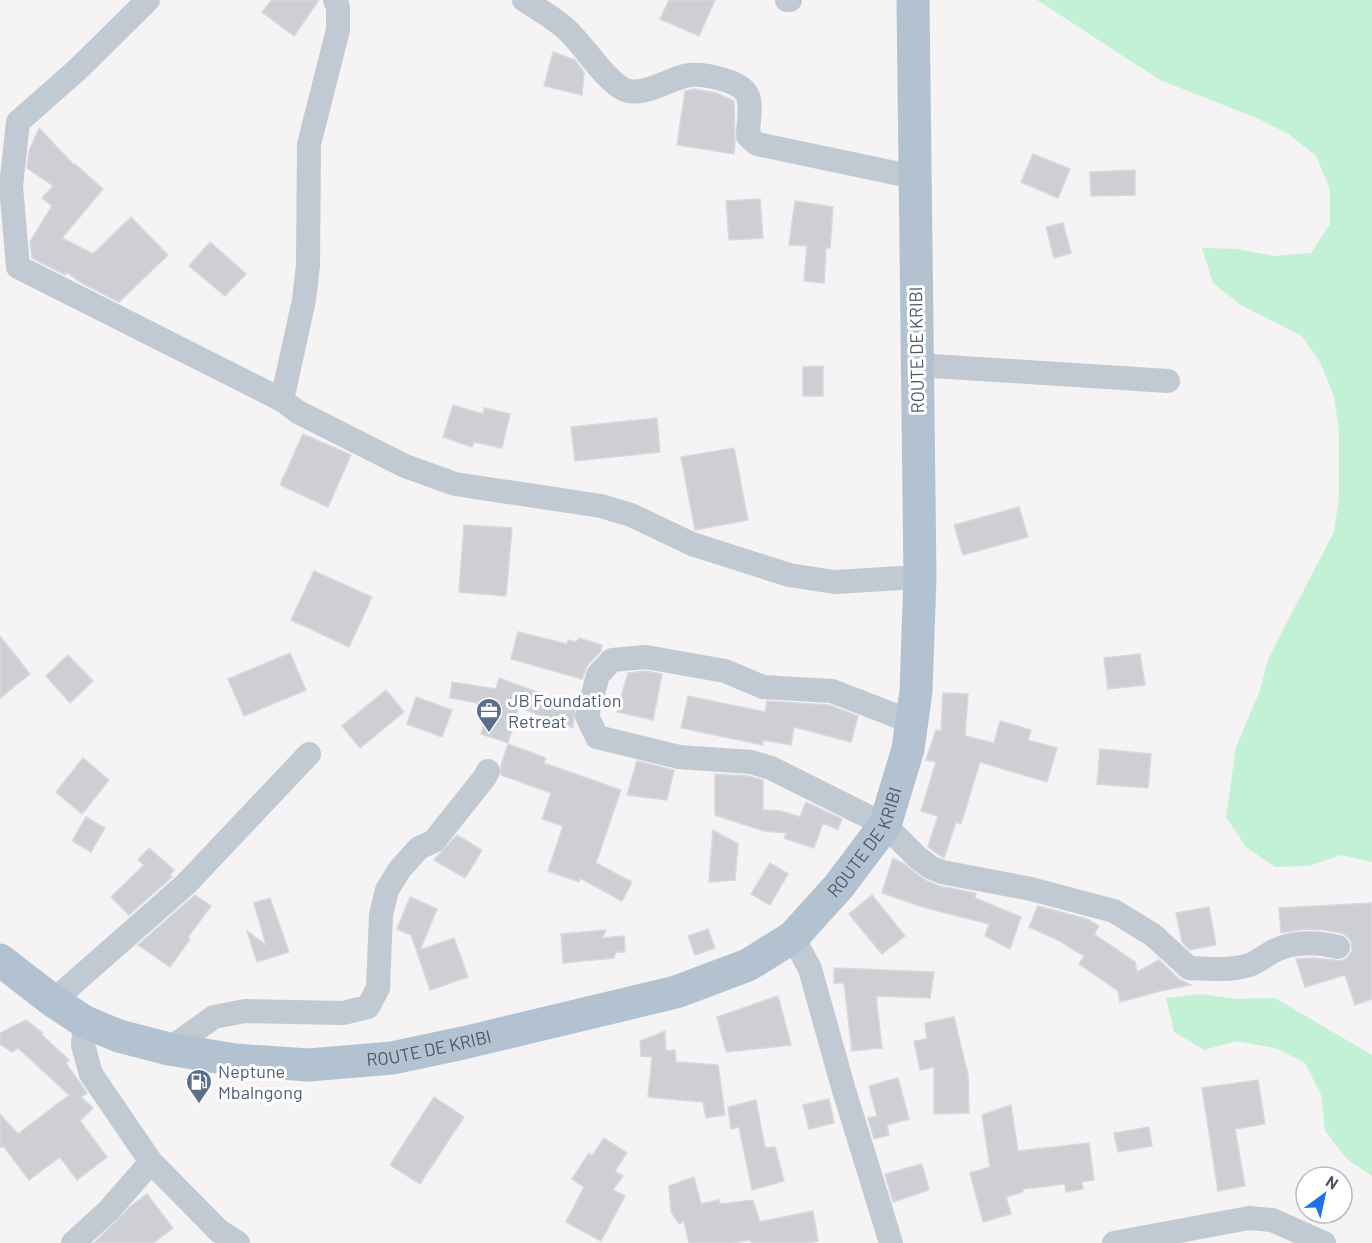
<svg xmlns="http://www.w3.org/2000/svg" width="1372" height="1243" font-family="Barlow,sans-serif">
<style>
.green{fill:#c3f1d5}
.building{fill:#cdcfd5;stroke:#d7d9de;stroke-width:1.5}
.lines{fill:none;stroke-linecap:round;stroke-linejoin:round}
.street{stroke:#c1cad2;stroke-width:24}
.primary{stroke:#b3c2d1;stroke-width:33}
.labels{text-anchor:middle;stroke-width:6;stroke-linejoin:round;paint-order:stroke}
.street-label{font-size:18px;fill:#4a5661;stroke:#fff}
.service-label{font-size:18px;fill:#4e5e75;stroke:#fff;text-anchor:start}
</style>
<rect width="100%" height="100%" fill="#f5f3f3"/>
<!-- green -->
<path class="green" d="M1037,0H1372V862L1341,855L1309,866L1275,867L1246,847L1226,817L1236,747L1259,693L1269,657L1334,532L1339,498V431L1334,396L1321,364L1302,336L1241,305L1213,283L1202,248L1237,249L1274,256L1311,253L1330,224V189L1316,156L1289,134L1259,119L1160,80Z
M1201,994L1237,999L1275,998L1372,1055V1176L1347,1159L1325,1131L1321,1095L1305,1063L1275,1048L1237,1041L1204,1050L1174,1032L1166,998Z"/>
<!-- building -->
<path class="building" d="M272,0H319L294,36L262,12Z
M669,0H715L699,36L660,19Z
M553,52L575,60L584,72L582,95L544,86Z
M694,89L717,93L734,101L735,142L734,154L677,145L685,91Z
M39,128L74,165L75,164L103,189L62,238L93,254L131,217L168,255L119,302L82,283L66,272L65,275L32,258L30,242L52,206L42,198L53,186L27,168L29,151Z
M1033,154L1070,169L1058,198L1021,182Z
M1135,170V195L1091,196L1090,172Z
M760,199L763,238L729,240L726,201Z
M795,201L833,207L830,248H826L824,283L804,281L807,246L789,245Z
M1063,223L1071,253L1054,258L1046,227Z
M210,242L246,274L225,296L189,266Z
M823,366V396H803V367Z
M453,405L483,414L484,408L510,414L502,448L474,442L472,447L443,437Z
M657,418L660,452L575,461L571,427Z
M303,434L351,455L328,507L280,485Z
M734,448L748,520L695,530L681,457Z
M1019,507L1028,537L963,555L954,525Z
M464,525L512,528L506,596L459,592Z
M314,571L372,597L349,647L291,620Z
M518,632L567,644L568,640L576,642L579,638L602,645L601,651L587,666L582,679L511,659Z
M0,636L30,674L0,698Z
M290,653L306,690L244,716L228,679Z
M1140,654L1145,685L1108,689L1104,658Z
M68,655L93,681L70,703L46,676Z
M645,671L662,674L653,720L617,712L628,673Z
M499,678L575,706L573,728L519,707L508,743L481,734L489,705L450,698L452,682L496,689Z
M386,690L404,712L360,748L342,726Z
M943,693L968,694L965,736L994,743L1000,721L1031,730L1028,740L1057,748L1047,782L980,762L961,824L956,822L944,858L928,847L938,816L921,811L936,762L926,760L936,730L941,731Z
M688,696L765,712L767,701L829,705L858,716L851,742L794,727L791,745L763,740V745L681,728Z
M416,697L452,710L442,737L407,724Z
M508,744L546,758L544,763L621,790L596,863L632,882L622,901L580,878L579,882L548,871L563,826L542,819L551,793L501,775V765Z
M1100,749L1151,754L1148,788L1097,784Z
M83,758L109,780L82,814L56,792Z
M637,761L674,770L667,800L627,795Z
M715,774L748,776L763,780V810L781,811L800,817L806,802L842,819L838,830L823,823L814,848L784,838L787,833L764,831L715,815Z
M86,817L105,828L91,852L72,841Z
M713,830L738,844L735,880L709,882Z
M457,835L482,850L465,878L434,860Z
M149,848L174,870L170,875L172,877L129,915L111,897L144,865L138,860Z
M893,858L904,864L925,880L939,886L976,893L975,898L1021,917L1010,949L985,936L989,924L926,908L882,893Z
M770,863L788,874L770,905L751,894Z
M195,895L211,906L188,937L190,939L170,967L138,945Z
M872,895L905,936L882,954L849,914Z
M410,897L437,909L420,950L454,938L468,977L430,990L411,935L397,929Z
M270,898L289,952L257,962L247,931L266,945L254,903Z
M1372,903V999L1355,1005L1345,975L1305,987L1296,959L1313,958L1342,961L1348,957L1352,950L1351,942L1347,936L1341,933L1324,930L1305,929L1281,933L1279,908Z
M1038,906L1087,919L1099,926L1094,934L1135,962L1137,972L1159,960L1179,979L1191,985L1160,991L1120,1002L1118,991L1079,964L1084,956L1058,940L1029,927Z
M1209,907L1216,945L1190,950L1182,942L1176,913Z
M708,929L715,948L695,955L688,936Z
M606,930L602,938L624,936L625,952H616L614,958L563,963L561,934Z
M834,968L934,972L930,998L876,996L882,1048L852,1051L844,983H834Z
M778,996L791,1045L726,1052L717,1017Z
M954,1017L968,1075L969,1113L934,1114V1067L920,1070L914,1041L927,1039L925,1023Z
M26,1020L43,1033L41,1034L69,1060L66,1063L87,1093L81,1097L93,1108L80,1121L107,1157L77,1180L60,1157L29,1180L4,1147H0V1114L18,1134L69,1095L18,1048L12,1052L0,1044V1033Z
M665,1031L666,1051L675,1050L676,1062L718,1065L725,1115L706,1118L703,1102L648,1097L652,1057L641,1056L640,1041Z
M898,1078L909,1119L887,1125L889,1135L874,1139L868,1118L877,1116L869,1086Z
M1258,1080L1265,1124L1235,1129L1245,1186L1218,1191L1202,1088Z
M434,1097L464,1117L420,1184L390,1165Z
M829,1099L834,1123L809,1129L803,1105Z
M756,1100L765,1148L775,1147L784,1181L752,1190L739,1127L731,1129L728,1107Z
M1011,1105L1018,1151L1089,1143L1094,1180L1082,1182L1083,1189L1066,1192L1065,1184L1023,1189V1192L1006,1197L1011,1214L983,1222L970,1173L990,1167L982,1115Z
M1149,1127L1152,1146L1118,1152L1114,1133Z
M604,1138L627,1153L615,1171L623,1176L613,1190L625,1196L601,1241L566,1222L584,1187L572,1179L589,1153L592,1156Z
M922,1164L929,1190L893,1202L885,1174Z
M694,1177L701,1204L719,1200L720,1204L753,1200L760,1222L813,1211L818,1241L808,1243H751V1240L730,1243H689L684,1221L679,1224L671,1212L669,1186Z
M147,1194L173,1228L153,1243H94L131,1206Z"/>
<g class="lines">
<!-- street -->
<path class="street" d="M148,0L77,70L18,122L11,186L18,267L282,400
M335,0L338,7V30L309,144L308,265L304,300L282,400L298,412L405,466L455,484L601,506L631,515L692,544L789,575L834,582L920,577
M524,0C538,9 554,18 566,29C584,45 603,78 623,89C642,99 671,77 690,75C701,74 711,76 721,79C758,89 749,103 748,136L757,144L914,177
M787,0H790
M917,365L1168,381
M912,722L832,691L763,687L725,671L646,657L612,660L598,675L587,716L597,737L679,757L751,762L771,768L885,825L917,857L930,867L942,872L1031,889L1114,911L1153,935L1189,968C1208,969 1230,971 1249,965C1258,962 1266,955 1274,951C1294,941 1317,942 1338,947
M793,937L810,969L843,1087L891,1243
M53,1001L186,884L309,754
M85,1022L83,1045L91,1074L151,1162L219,1231L238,1243
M169,1049L214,1017L245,1011L343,1013L368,1007L378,988L381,915L387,890L400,869L419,848L434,841L485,777L488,771
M73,1243L109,1210L151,1162
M1114,1243L1249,1218L1272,1220L1324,1243"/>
<!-- primary -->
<path class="primary" id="s1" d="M0,960L53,1001L85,1022L119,1036L169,1049L235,1060L309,1065L392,1058L463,1043L676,992L748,965L793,937L839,886L885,825L908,749L916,691L920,577L913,0"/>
</g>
<!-- icons -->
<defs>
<symbol id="office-pin" viewBox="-11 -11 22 30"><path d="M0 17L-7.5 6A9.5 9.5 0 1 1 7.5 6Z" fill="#5c6f8a" stroke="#fff"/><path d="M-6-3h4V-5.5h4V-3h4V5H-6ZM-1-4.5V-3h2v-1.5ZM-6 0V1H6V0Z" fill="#fff"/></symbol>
<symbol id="fuel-pin" viewBox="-11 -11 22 30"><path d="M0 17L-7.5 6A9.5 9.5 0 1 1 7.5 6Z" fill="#5c6f8a" stroke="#fff"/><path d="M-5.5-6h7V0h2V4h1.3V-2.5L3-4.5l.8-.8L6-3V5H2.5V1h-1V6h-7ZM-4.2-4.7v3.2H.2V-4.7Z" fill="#fff"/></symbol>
</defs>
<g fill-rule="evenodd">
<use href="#office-pin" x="474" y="696" width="30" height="40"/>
<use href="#fuel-pin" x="184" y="1067" width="30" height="40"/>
</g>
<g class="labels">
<!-- street labels -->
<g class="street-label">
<text transform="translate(917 350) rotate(-91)" y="6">ROUTE DE KRIBI</text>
<text dy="6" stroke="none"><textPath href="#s1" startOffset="960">ROUTE DE KRIBI</textPath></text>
<text dy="6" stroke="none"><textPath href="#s1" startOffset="456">ROUTE DE KRIBI</textPath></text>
</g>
<!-- service labels -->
<g class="service-label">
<text x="508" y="707">JB Foundation<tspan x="508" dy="21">Retreat</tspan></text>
<text x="218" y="1078">Neptune<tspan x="218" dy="21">Mbalngong</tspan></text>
</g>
</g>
<!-- north arrow -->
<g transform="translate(1324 1195) rotate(33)"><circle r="28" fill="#ffffff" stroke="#b7bbc0" stroke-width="1.5"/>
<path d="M0-4.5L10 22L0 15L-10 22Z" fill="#1a73e8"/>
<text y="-9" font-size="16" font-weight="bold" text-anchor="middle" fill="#4a5661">N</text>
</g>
</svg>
